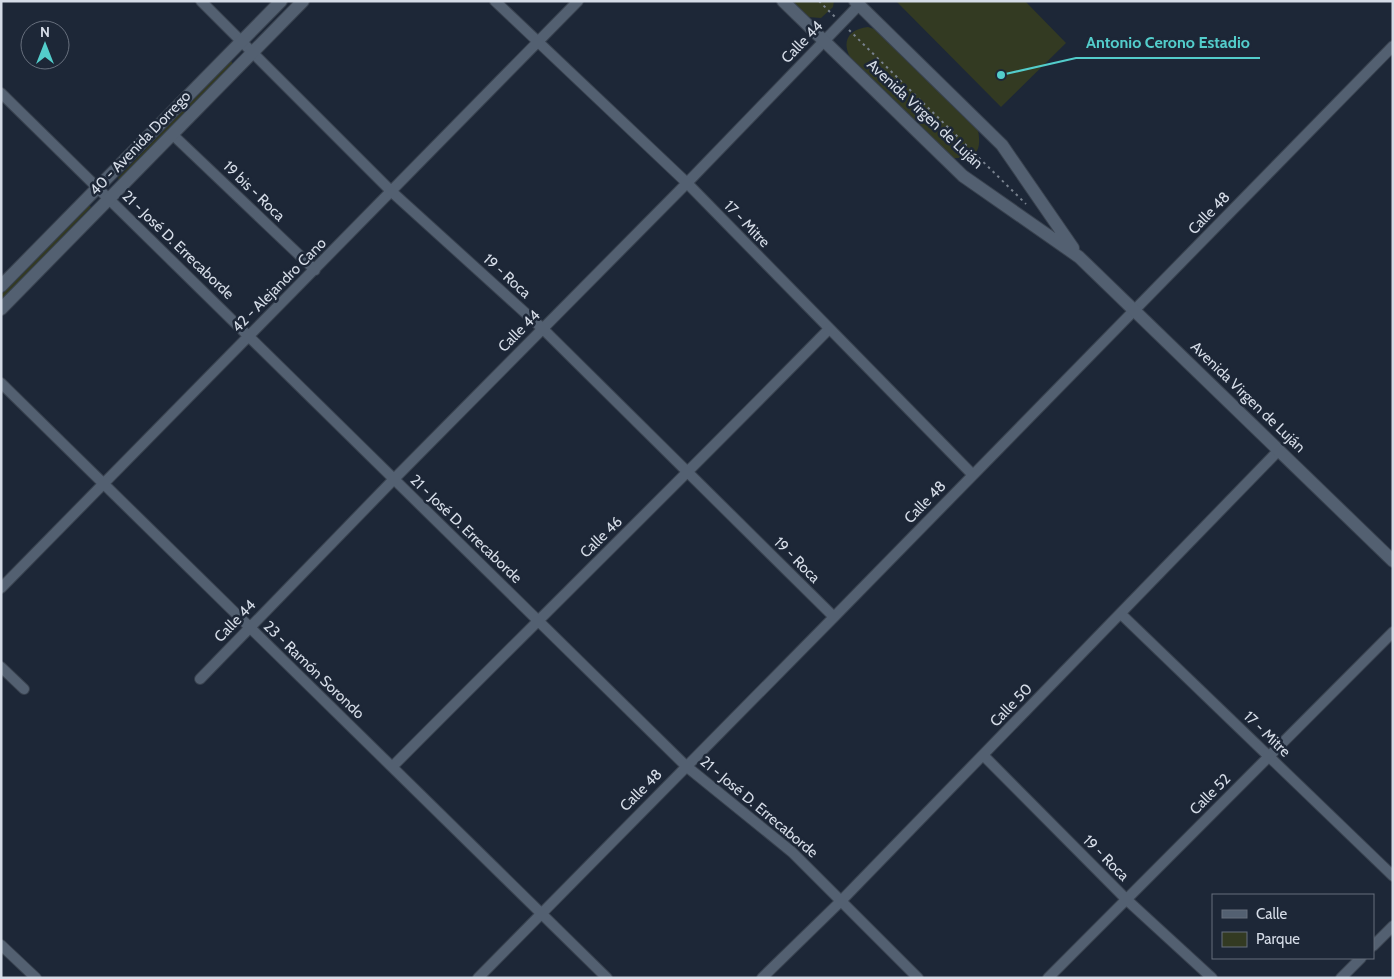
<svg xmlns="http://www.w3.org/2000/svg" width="1394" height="979" font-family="Cabin,sans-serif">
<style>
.green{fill:#333a22}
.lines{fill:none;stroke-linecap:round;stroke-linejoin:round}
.minor-casing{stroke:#38414e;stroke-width:12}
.tertiary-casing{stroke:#38414e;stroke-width:14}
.path{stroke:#78818e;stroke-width:2;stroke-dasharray:2.5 4;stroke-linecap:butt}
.minor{stroke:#536071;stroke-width:10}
.tertiary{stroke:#536071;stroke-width:12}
.labels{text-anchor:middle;stroke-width:5;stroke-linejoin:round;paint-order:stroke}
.street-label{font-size:15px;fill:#d5dce7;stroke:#1d2737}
.leader{fill:none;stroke:#53cdcb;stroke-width:2}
.callout-dot{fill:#53cdcb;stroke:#1d2737;stroke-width:2}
.callout-label{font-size:16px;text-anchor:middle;font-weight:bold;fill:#53cdcb;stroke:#1d2737;stroke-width:5;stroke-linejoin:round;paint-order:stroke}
</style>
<rect width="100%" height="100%" fill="#1d2737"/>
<!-- green -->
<path class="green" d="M792,1H834L833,7L821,18L808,17Z
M896,1H1025L1066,43L1001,107Z
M868,27L877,30L978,130C982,152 976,159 953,158L850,57C841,40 850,29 868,27Z
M231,61L233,64L120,181L118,178Z
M89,205L91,207L1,300V295Z"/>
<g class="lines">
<defs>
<path id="minor" d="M201,1L392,192L543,329L834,617
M495,1L687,183L972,474
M1,93L686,766L792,852L918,978
M172,134L315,270
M1,383L607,978
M1,588L578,1
M1121,614L1393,876
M1,667L24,689
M200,679L396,477L687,183L859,5
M983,755L1127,900L1212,978
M393,766C538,620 685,476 829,329
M1,945L36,978
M1373,946L1393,926
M478,978L834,617L1393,46
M762,978L841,901L1279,450
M1048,978L1393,632
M1341,978L1361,958"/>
<path id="tertiary" d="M783,1L963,176L1079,257L1393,561
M855,1L1002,145L1073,248
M1,286L281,1
M1,309L303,1"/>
</defs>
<!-- minor casing -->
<use href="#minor" class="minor-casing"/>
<!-- tertiary casing -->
<use href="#tertiary" class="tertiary-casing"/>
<!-- path -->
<path class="path" d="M819,1L835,17
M849,30L1026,204"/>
<!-- minor -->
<use href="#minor" class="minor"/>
<!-- tertiary -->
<use href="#tertiary" class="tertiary"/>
</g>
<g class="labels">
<!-- street labels -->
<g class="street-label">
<text transform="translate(802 42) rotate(-46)" y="5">Calle 44</text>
<text transform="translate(925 114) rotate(43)" y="5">Avenida Virgen de Luján</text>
<text transform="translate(140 143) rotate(-46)" y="5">40 - Avenida Dorrego</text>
<text transform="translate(254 191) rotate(44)" y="5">19 bis - Roca</text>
<text transform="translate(1209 213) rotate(-46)" y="5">Calle 48</text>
<text transform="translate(747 224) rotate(46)" y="5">17 - Mitre</text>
<text transform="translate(178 245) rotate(44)" y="5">21 - José D. Errecaborde</text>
<text transform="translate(507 276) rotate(42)" y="5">19 - Roca</text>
<text transform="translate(279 285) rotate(-45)" y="5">42 - Alejandro Cano</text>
<text transform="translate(519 331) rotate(-45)" y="5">Calle 44</text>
<text transform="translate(1248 397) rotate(44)" y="5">Avenida Virgen de Luján</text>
<text transform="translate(925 502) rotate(-46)" y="5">Calle 48</text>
<text transform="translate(466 529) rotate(44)" y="5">21 - José D. Errecaborde</text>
<text transform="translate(601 537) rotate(-44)" y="5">Calle 46</text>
<text transform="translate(797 560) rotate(45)" y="5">19 - Roca</text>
<text transform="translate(235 621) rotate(-46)" y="5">Calle 44</text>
<text transform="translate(314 670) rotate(44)" y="5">23 - Ramón Sorondo</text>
<text transform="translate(1011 705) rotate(-46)" y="5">Calle 50</text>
<text transform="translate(1267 734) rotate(44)" y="5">17 - Mitre</text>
<text transform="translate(641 790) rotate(-45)" y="5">Calle 48</text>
<text transform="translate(1210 794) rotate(-45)" y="5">Calle 52</text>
<text transform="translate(759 807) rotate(40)" y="5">21 - José D. Errecaborde</text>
<text transform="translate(1106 858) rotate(45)" y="5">19 - Roca</text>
</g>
</g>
<!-- callouts -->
<path class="leader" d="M1001 75L1076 58H1260"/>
<circle class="callout-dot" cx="1001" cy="75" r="5"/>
<g class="callout-label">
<text x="1168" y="48">Antonio Cerono Estadio</text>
</g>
<!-- border -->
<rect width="1394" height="979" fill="none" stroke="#d5dce7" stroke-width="5"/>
<!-- legend -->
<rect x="1212" y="894" width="162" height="65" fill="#1d2737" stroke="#676f7d"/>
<rect x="1222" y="910" width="25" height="8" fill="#536071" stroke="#676f7d"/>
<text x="1256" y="919" font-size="15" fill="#d5dce7">Calle</text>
<rect x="1222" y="932" width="25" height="15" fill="#333a22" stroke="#676f7d"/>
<text x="1256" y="944" font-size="15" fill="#d5dce7">Parque</text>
<!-- north arrow -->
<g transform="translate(45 45)"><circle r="24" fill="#1d2737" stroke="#676f7d"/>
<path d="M0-4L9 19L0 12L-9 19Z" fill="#53cdcb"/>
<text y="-8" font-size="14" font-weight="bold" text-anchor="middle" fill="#d5dce7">N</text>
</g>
</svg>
